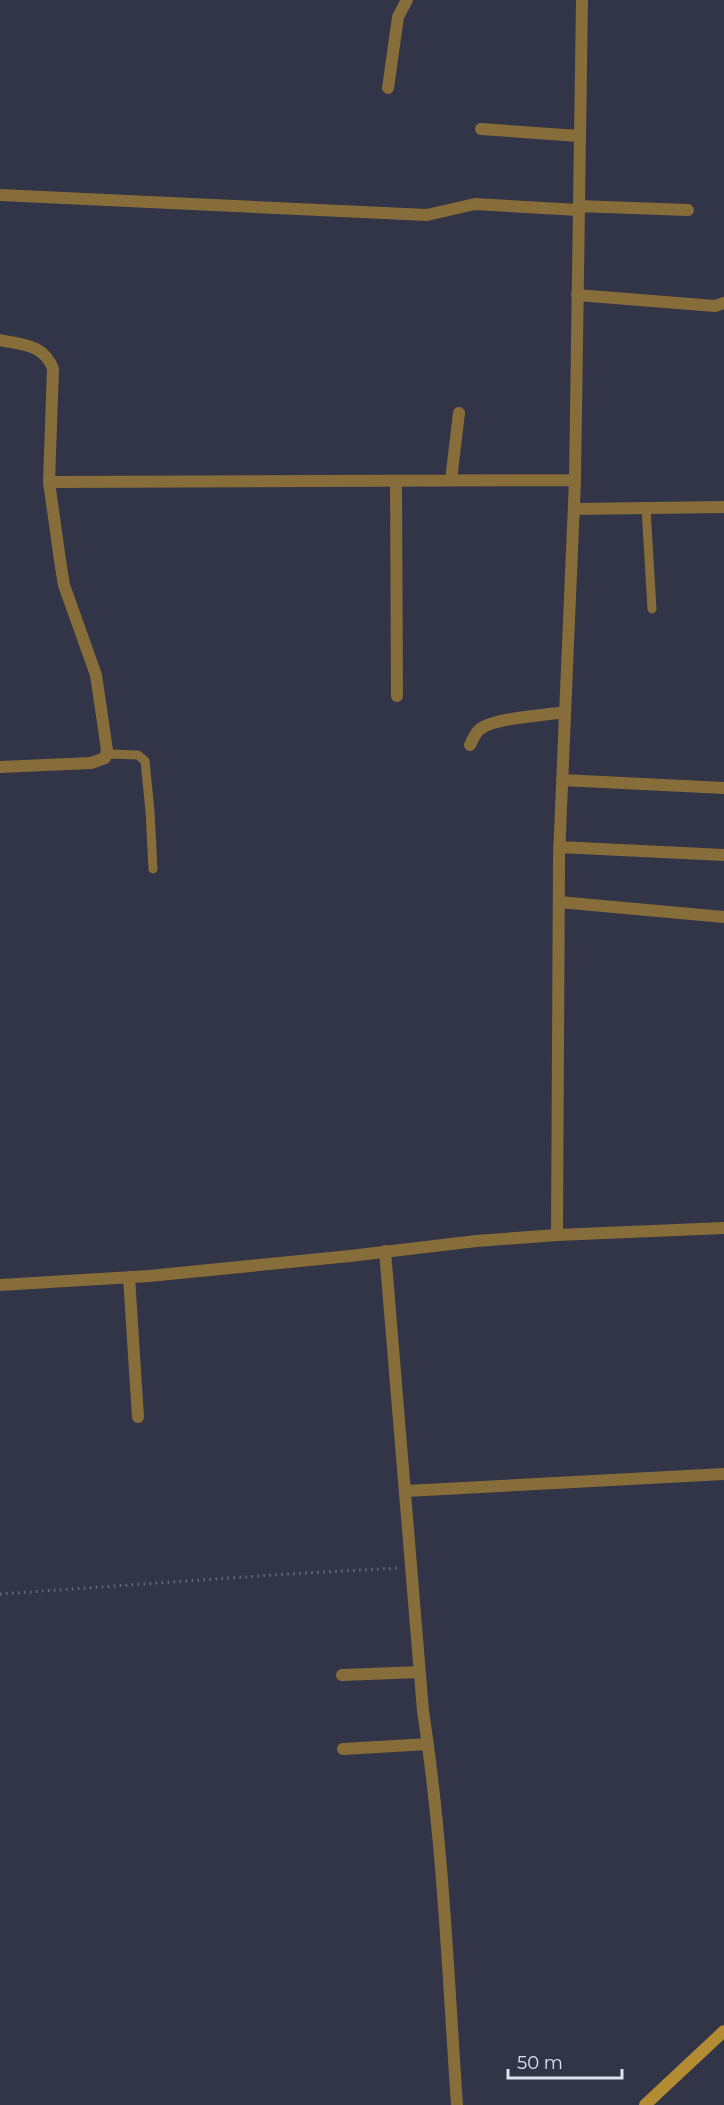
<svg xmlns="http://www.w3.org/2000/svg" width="724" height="2105" font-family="Montserrat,sans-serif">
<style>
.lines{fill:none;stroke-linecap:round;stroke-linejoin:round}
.path{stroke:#6a6c7d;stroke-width:3;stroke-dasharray:1.5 4.5;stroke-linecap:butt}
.lane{stroke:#866d3a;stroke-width:9}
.street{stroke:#866d3a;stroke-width:12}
.secondary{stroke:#b38b32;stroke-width:12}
</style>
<rect width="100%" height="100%" fill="#323447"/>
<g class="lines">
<!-- path -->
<path class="path" d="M0,1594L288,1574L398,1568"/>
<!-- lane -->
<path class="lane" d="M646,508L652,609
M107,754L138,755L145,761L150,811L153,869"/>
<!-- street -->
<path class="street" d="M388,88L398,17L407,0
M481,129L579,136
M0,195L427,215L475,204L578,210
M578,206L688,210
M577,295L715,306L724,303
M0,340C23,345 44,344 53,369L49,482L61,567L64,585L96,675L107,750L105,758L91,763L0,767
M451,480L459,413
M396,481L397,696
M49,482L575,480
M574,509L724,507
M470,745C473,739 475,733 480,729C494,718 546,715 565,712
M562,780L724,788
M559,847L724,855
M559,902L724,917
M557,1235L559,856L575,480L582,0
M385,1251L423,1711C443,1841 448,1974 457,2105
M129,1277L138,1417
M0,1285L149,1276L350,1256L476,1241L557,1235L724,1228
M406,1491L724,1474
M342,1675L420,1672
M343,1749L428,1744"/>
<!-- secondary -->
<path class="secondary" d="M645,2105L724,2031"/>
</g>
<!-- scale -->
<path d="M508 2069v9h114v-9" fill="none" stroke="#e0e2ee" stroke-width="3"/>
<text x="517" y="2069" font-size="18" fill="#e0e2ee" stroke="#323447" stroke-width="4.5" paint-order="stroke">50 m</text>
</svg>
